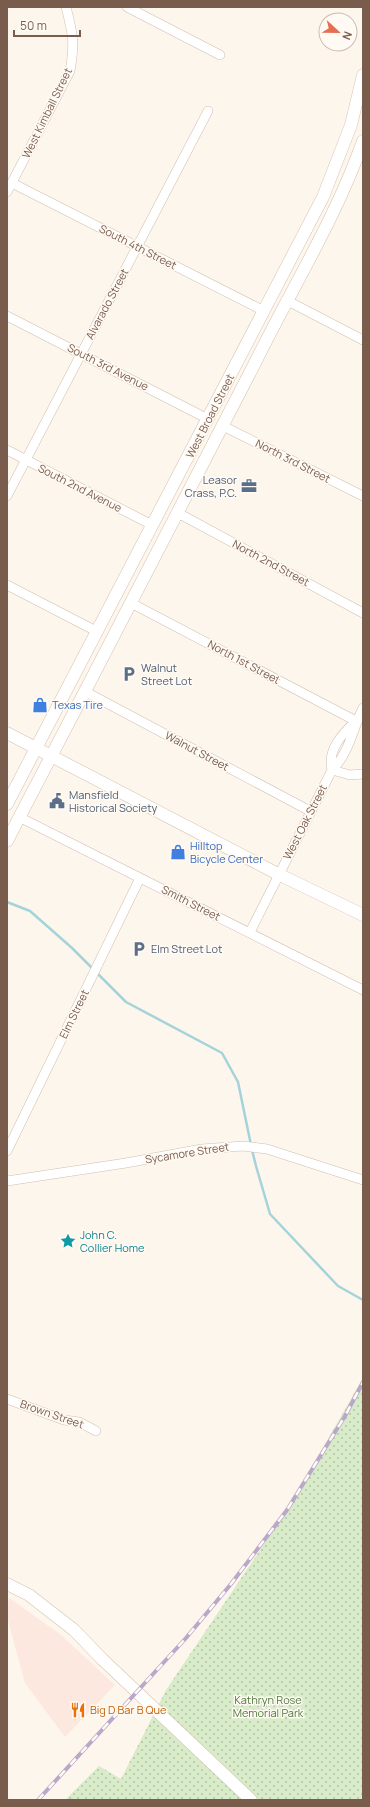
<svg xmlns="http://www.w3.org/2000/svg" width="370" height="1807" font-family="Manrope,sans-serif">
<style>
.commercial{fill:#fde8e0}
.park{fill:url(#park-dots)}
.lines{fill:none;stroke-linecap:round;stroke-linejoin:round}
.stream{stroke:#a5d3da;stroke-width:2.5}
.street-casing{stroke:#d1beb0;stroke-width:10}
.secondary-casing{stroke:#d6c0b0;stroke-width:13}
.street{stroke:#fff;stroke-width:9}
.secondary{stroke:#fff;stroke-width:12}
.rail-casing{stroke:#b9a8c9;stroke-width:4}
.rail{stroke:#fffaf3;stroke-width:2.5;stroke-dasharray:8;stroke-linecap:butt}
.labels{text-anchor:middle;stroke-width:3;stroke-linejoin:round;paint-order:stroke}
.street-label{font-size:11px;fill:#7a5c4d;stroke:#fffaf3}
.service-label{font-size:11px;fill:#4e5e75;stroke:#fffaf3;text-anchor:start}
.shop-label{font-size:11px;fill:#366cbe;stroke:#fffaf3;text-anchor:start}
.culture-label{font-size:11px;fill:#0d838f;stroke:#fffaf3;text-anchor:start}
.park-label{font-size:11px;fill:#537a41;stroke:#fffaf3}
.food-label{font-size:11px;fill:#c56008;stroke:#fffaf3;text-anchor:start}
</style>
<defs>
<pattern id="park-dots" width="8" height="8" patternUnits="userSpaceOnUse"><rect width="8" height="8" fill="#d8ecc9"/><path d="M2 2h.1M6 6h.1" fill="none" stroke="#b4c2a5" stroke-width="1.8" stroke-linecap="round"/></pattern>
</defs>
<rect width="100%" height="100%" fill="#fdf6ec"/>
<!-- commercial -->
<path class="commercial" d="M9,1598L60,1634L115,1685L65,1737L25,1683L7,1617Z"/>
<!-- park -->
<path class="park" d="M363,1378V1800H65L99,1766L121,1779L166,1690L287,1510Z"/>
<g class="lines">
<!-- stream -->
<path class="stream" d="M7,902L30,911L72,948L126,1002L222,1053L238,1082L251,1145
M252,1150L256,1166L270,1214L338,1286L363,1300"/>
<defs>
<path id="street" d="M127,7L220,55
M12,183L264,311
M7,192L70,71C75,43 73,34 66,7
M286,300L363,340
M7,316L208,419
M223,426L363,496
M7,450L152,525
M7,496L208,111
M178,513L363,613
M7,585L98,632
M131,603L356,721
M84,691L310,811
M332,770C327,750 342,734 356,721
M332,770L350,775L363,774
M19,817L363,990
M250,932L332,770C350,752 352,730 363,708
M7,1151L140,878
M7,1181L126,1163L202,1149L243,1146L267,1149L363,1180
M7,1399L64,1420L79,1422L96,1431"/>
<path id="secondary" d="M7,733L278,874L363,915
M7,804L323,197L351,125L363,75
M7,841C90,681 174,522 256,361C292,288 336,218 363,141
M7,1584L29,1595L74,1630L102,1659L251,1800"/>
</defs>
<!-- street casing -->
<use href="#street" class="street-casing"/>
<!-- secondary casing -->
<use href="#secondary" class="secondary-casing"/>
<!-- street -->
<use href="#street" class="street"/>
<!-- secondary -->
<use href="#secondary" class="secondary"/>
<defs>
<path id="rail" d="M38,1800L186,1638L231,1584L287,1510L345,1416L363,1382"/>
</defs>
<!-- rail casing -->
<use href="#rail" class="rail-casing"/>
<!-- rail -->
<use href="#rail" class="rail"/>
</g>
<!-- icons -->
<defs>
<symbol id="office-bare" viewBox="-9 -9 18 18"><path d="M-6-3h4V-5.5h4V-3h4V5H-6ZM-1-4.5V-3h2v-1.5ZM-6 0V1H6V0Z" fill="#5c6f8a" stroke="#fffaf3" stroke-width="2.5" paint-order="stroke"/></symbol>
<symbol id="parking-bare" viewBox="-9 -9 18 18"><path d="M-3.5-5.5H1a3.5 3.5 0 0 1 0 7H-1V5.5H-3.5ZM-1-3.4V-.6H.8a1.4 1.4 0 0 0 0-2.8Z" fill="#5c6f8a" stroke="#fffaf3" stroke-width="2.5" paint-order="stroke"/></symbol>
<symbol id="shop-bare" viewBox="-9 -9 18 18"><path d="M-5-2.5h2.3a2.7 3.5 0 0 1 5.4 0H5L5.5 6h-11ZM-1.5-2.5h3a1.5 2.3 0 0 0-3 0Z" fill="#3f7fe0" stroke="#fffaf3" stroke-width="2.5" paint-order="stroke"/></symbol>
<symbol id="civic-bare" viewBox="-9 -9 18 18"><path d="M-.6-6.5H3V-4.5H.6V-3L4-1V1h2V6H-6V1h2V-1L-.6-3ZM-1.2 2.5V6h2.4V2.5Z" fill="#5c6f8a" stroke="#fffaf3" stroke-width="2.5" paint-order="stroke"/></symbol>
<symbol id="sight-bare" viewBox="-9 -9 18 18"><path d="M0-6L1.8-2.2L6-1.7L2.9 1.2L3.7 5.4L0 3.3L-3.7 5.4L-2.9 1.2L-6-1.7L-1.8-2.2Z" fill="#0f9aa8" stroke="#fffaf3" stroke-width="2.5" paint-order="stroke"/></symbol>
<symbol id="restaurant-bare" viewBox="-9 -9 18 18"><path d="M-5-6h1v4h1v-4h1v4h1v-4h1v5L-1.5 .5V6h-2V.5L-5-1ZM5-6V6H3V1.5H1.5Q1.5-4 5-6Z" fill="#e8710a" stroke="#fffaf3" stroke-width="2.5" paint-order="stroke"/></symbol>
</defs>
<g fill-rule="evenodd">
<use href="#office-bare" x="238" y="475" width="22" height="22"/>
<use href="#parking-bare" x="118" y="663" width="22" height="22"/>
<use href="#shop-bare" x="29" y="694" width="22" height="22"/>
<use href="#civic-bare" x="46" y="790" width="22" height="22"/>
<use href="#shop-bare" x="167" y="841" width="22" height="22"/>
<use href="#parking-bare" x="128" y="938" width="22" height="22"/>
<use href="#sight-bare" x="57" y="1230" width="22" height="22"/>
<use href="#restaurant-bare" x="67" y="1699" width="22" height="22"/>
</g>
<g class="labels">
<!-- street labels -->
<g class="street-label">
<text transform="translate(47 113) rotate(-64)" y="4">West Kimball Street</text>
<text transform="translate(138 247) rotate(27)" y="4">South 4th Street</text>
<text transform="translate(107 304) rotate(-62)" y="4">Alvarado Street</text>
<text transform="translate(108 367) rotate(27)" y="4">South 3rd Avenue</text>
<text transform="translate(210 416) rotate(-63)" y="4">West Broad Street</text>
<text transform="translate(293 461) rotate(27)" y="4">North 3rd Street</text>
<text transform="translate(80 488) rotate(27)" y="4">South 2nd Avenue</text>
<text transform="translate(271 563) rotate(28)" y="4">North 2nd Street</text>
<text transform="translate(244 662) rotate(28)" y="4">North 1st Street</text>
<text transform="translate(197 751) rotate(28)" y="4">Walnut Street</text>
<text transform="translate(305 822) rotate(-63)" y="4">West Oak Street</text>
<text transform="translate(191 903) rotate(27)" y="4">Smith Street</text>
<text transform="translate(74 1014) rotate(-64)" y="4">Elm Street</text>
<text transform="translate(187 1153) rotate(-9)" y="4">Sycamore Street</text>
<text transform="translate(52 1414) rotate(19)" y="4">Brown Street</text>
</g>
<!-- service labels -->
<g class="service-label">
<text x="237" y="484" text-anchor="end">Leasor<tspan x="237" dy="13">Crass, P.C.</tspan></text>
<text x="141" y="672">Walnut<tspan x="141" dy="13">Street Lot</tspan></text>
<text x="69" y="799">Mansfield<tspan x="69" dy="13">Historical Society</tspan></text>
<text x="151" y="953">Elm Street Lot</text>
</g>
<!-- shop labels -->
<g class="shop-label">
<text x="52" y="709">Texas Tire</text>
<text x="190" y="850">Hilltop<tspan x="190" dy="13">Bicycle Center</tspan></text>
</g>
<!-- culture labels -->
<g class="culture-label">
<text x="80" y="1239">John C.<tspan x="80" dy="13">Collier Home</tspan></text>
</g>
<!-- park labels -->
<g class="park-label">
<text x="268" y="1704">Kathryn Rose<tspan x="268" dy="13">Memorial Park</tspan></text>
</g>
<!-- food labels -->
<g class="food-label">
<text x="90" y="1714">Big D Bar B Que</text>
</g>
</g>
<!-- border -->
<rect width="370" height="1807" fill="none" stroke="#7a5c4d" stroke-width="16"/>
<!-- north arrow -->
<g transform="translate(338 32) rotate(112)"><circle r="19" fill="#fffaf3" stroke="#cabbb1"/>
<path d="M0-3L7 15L0 10L-7 15Z" fill="#e76f51"/>
<text y="-6" font-size="11" font-weight="bold" text-anchor="middle" fill="#7a5c4d">N</text>
</g>
<!-- scale -->
<path d="M14 30v6h66v-6" fill="none" stroke="#7a5c4d" stroke-width="2"/>
<text x="20" y="30" font-size="12" fill="#7a5c4d" stroke="#fffaf3" stroke-width="3" paint-order="stroke">50 m</text>
</svg>
